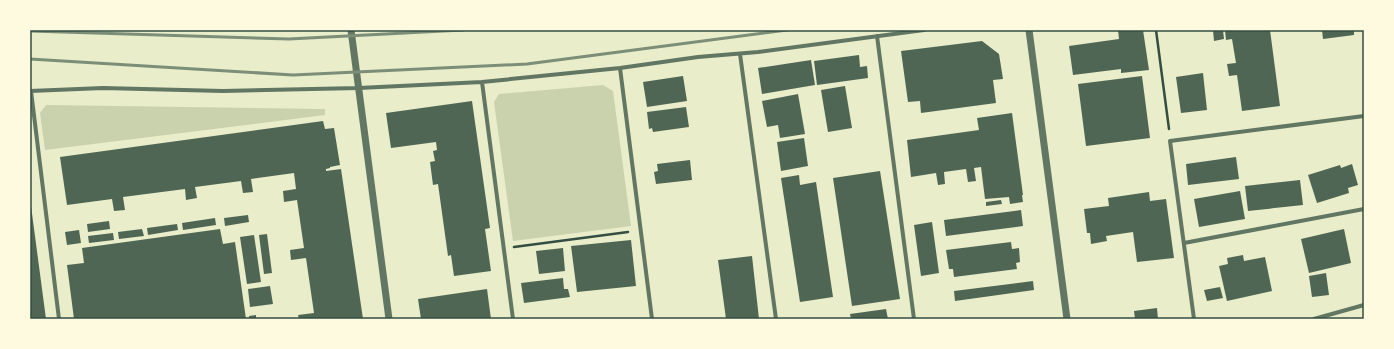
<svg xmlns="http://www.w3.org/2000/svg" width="1394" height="349" font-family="'Exo 2',sans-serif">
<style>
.green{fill:#cad2ad}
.building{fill:#4f6655}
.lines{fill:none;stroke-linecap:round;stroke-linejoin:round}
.path{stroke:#344e41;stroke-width:2.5}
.minor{stroke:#617663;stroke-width:4}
.tertiary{stroke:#617663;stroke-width:7}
.rail{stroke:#7c8e77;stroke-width:3}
.neatline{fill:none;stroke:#344e41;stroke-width:1.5}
</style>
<rect width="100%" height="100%" fill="#e9edc9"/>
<!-- green -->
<path class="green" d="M603,85L613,91L631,226L513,241L494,102L499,94Z
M46,105L325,109V115L45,150L40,113Z"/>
<!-- building -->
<path class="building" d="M1118,30H1143L1149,70L1121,73V69L1073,75L1069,46L1119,39Z
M1213,30H1223L1224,39L1214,41Z
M1225,30H1270L1280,106L1242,111L1237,75L1229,76L1227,64L1236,63L1232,39L1226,40Z
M1322,30H1354V35L1323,39Z
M982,41L999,54L1003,79L993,80L996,103L921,113L920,101L908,102L901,51Z
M859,55L860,67L867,66L868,78L817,85L814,61Z
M811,60L815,85L762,94L758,68Z
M1203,73L1207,110L1181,113L1176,77Z
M683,76L687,101L647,107L643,82Z
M1142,76L1150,138L1086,146L1078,84Z
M845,86L852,128L828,132L821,90Z
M798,94L805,134L780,138L778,125L767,127L762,101Z
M472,101L490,228L485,229L491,271L454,276L451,255L448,256L438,184L433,185L430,162L435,161L433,151L437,150L436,142L391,148L386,113Z
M686,107L689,127L653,132L652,128L649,129L647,112Z
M1012,113L1023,195H1022L1023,202L1010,204L1009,197L985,199L981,167L974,168L976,181L968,182L966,169L944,172L945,184L938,185L936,173L911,177L907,140L979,130L977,118Z
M323,121L325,129L334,128L340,165L330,167V168L326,169V171L341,169L363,319H299L298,315L314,313L306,258L291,260L290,250L304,248L297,200L284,202L283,191L296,189L294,173L251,179L253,192L243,193L241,181L195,187L197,198L186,200L185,189L123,197L125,210L114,211L112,199L67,205L60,157Z
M804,138L808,166L781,171L777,142Z
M1236,157L1239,179L1188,185L1186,164Z
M690,160L692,180L656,184L654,172L658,171L657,164Z
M1352,164L1358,185L1348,188L1349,193L1317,203L1308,175L1340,165L1341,168Z
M880,171L900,299L852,306L833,178Z
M799,175L800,185L816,182L833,297L800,302L781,178Z
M1300,180L1303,205L1248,211L1245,186Z
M1240,191L1245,219L1199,227L1194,199Z
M1149,192L1150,201L1166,199L1174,258L1137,262L1133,232L1106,236L1107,241L1091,244L1090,233H1087L1084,209L1109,206L1108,198Z
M1001,200L1002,204L986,206V202Z
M30,206H31L46,319H30Z
M1021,210L1023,226L946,236L944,220Z
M248,215L249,222L225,226L224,218Z
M215,218L216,225L183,230L182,223Z
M109,221L110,229L88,232L87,224Z
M932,222L939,273L921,276L914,225Z
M177,224L178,230L148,235L147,228Z
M142,229L144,236L119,239L118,232Z
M220,229L223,244L235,242L246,319H74L67,265L84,263L82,248Z
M1344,229L1351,263L1309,273L1301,239Z
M79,230L81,243L67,245L65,232Z
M113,233L114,240L89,243L88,236Z
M267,234L272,273L264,274L259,235Z
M254,235L261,282L247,284L240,237Z
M631,240L636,286L577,292L571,246Z
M1011,242L1012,249L1019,248L1020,262L1016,263L1017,269L954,277L953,269H949L946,250Z
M563,248L565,271L539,274L536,251Z
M1243,255L1244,261L1265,257L1272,291L1227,301L1219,266L1228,264L1227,258Z
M752,256L759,319H726L718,260Z
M1326,273L1329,295L1312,297L1309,276Z
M563,278L564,289H568L570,297L524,303L521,283Z
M1033,281L1034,290L955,301L954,291Z
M270,286L273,304L250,307L248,289Z
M1220,287L1223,298L1207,301L1204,290Z
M487,289L491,319H421L418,299Z
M1157,308L1158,319H1135L1134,311Z
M886,309L888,319H851L850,314Z
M256,315V319H249V316Z"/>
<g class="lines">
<!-- path -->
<path class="path" d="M1156,30L1169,129
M514,247L628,232"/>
<!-- minor -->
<path class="minor" d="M877,36L914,319
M740,54L776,319
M620,68L652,319
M482,82L513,319
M30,91L103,88L223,91L359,88L482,82L620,68L698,57L758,52L924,30
M31,91L59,319
M1184,243L1364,209
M1194,319L1170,141L1364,116
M1314,319L1364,305"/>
<!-- tertiary -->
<path class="tertiary" d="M351,30L389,319
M1029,30L1067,319"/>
<!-- rail -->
<path class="rail" d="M30,31L289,39L463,30
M30,59L293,75L527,64L787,30"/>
</g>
<!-- border -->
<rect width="1394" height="349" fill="none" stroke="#fefae0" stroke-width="62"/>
<rect x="31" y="31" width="1332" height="287" class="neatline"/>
</svg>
